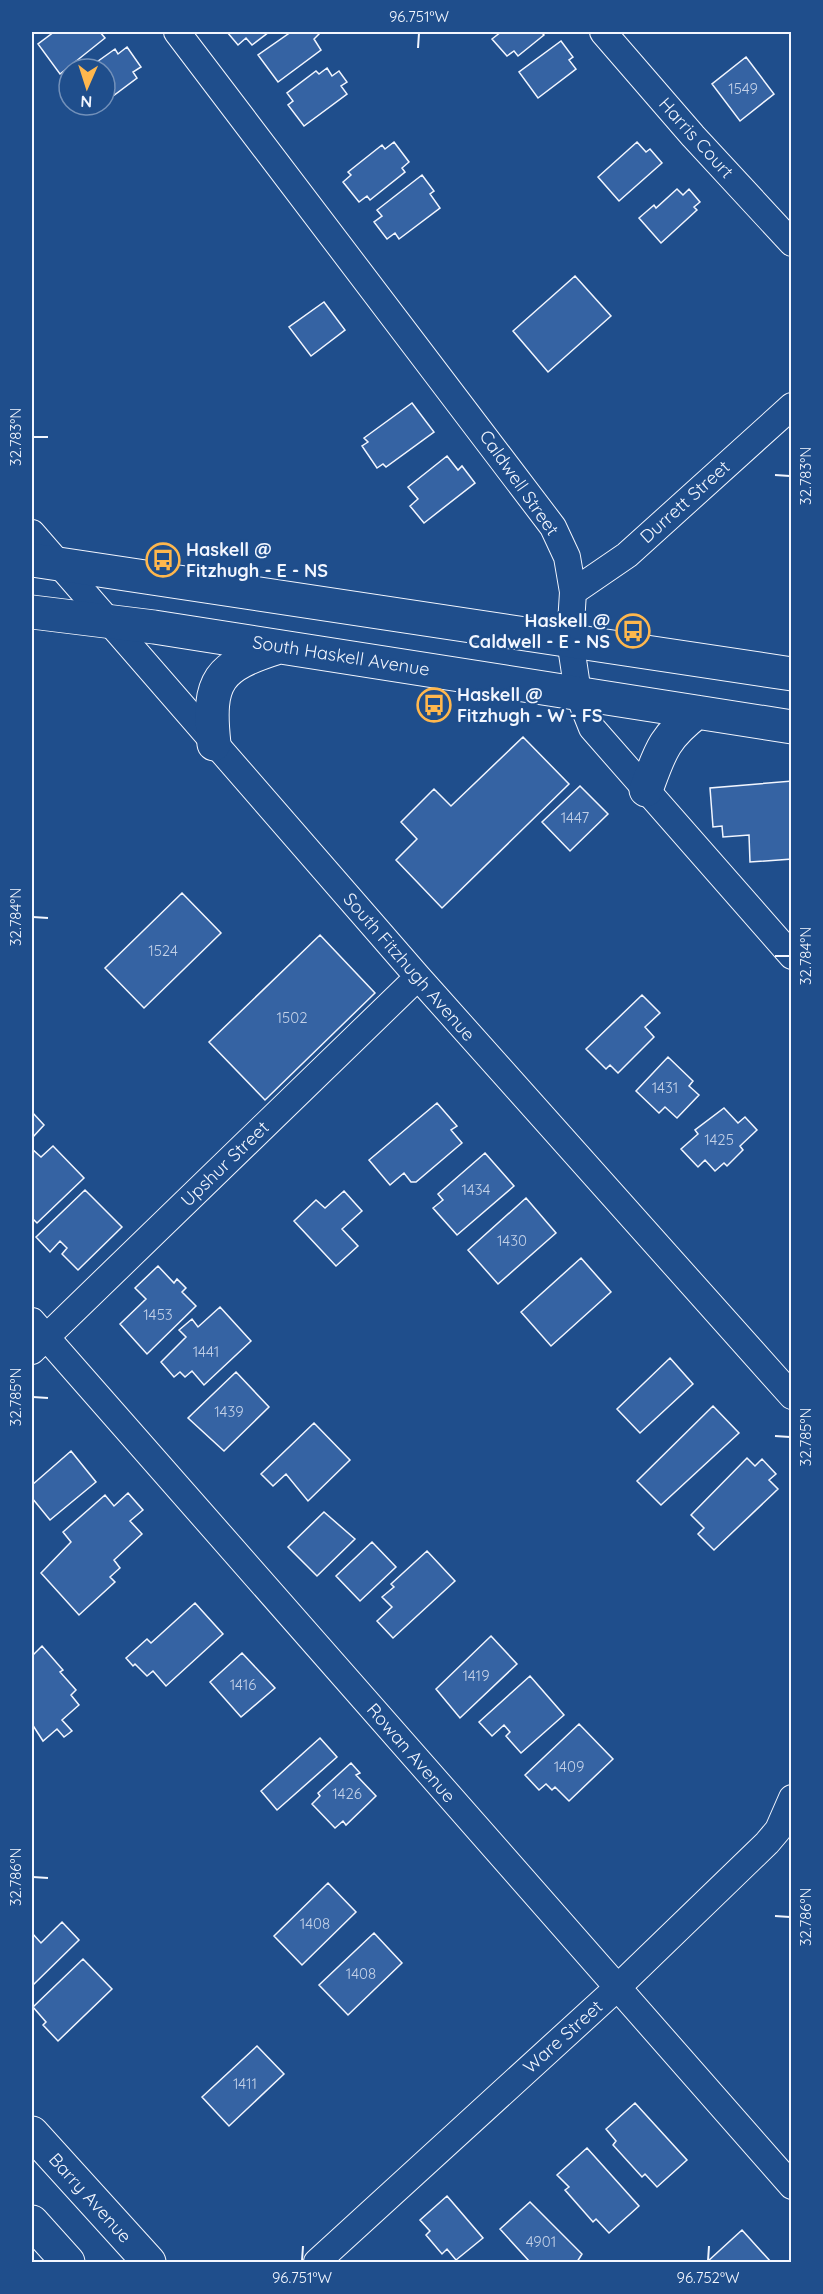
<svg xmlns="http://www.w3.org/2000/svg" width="823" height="2294" font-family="Quicksand,sans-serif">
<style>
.building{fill:#3563a3;stroke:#f2f6ff;stroke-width:1.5}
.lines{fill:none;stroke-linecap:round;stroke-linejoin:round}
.minor-casing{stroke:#f2f6ff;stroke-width:28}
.secondary-casing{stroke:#f2f6ff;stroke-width:35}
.minor{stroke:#1f4e8c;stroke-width:26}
.secondary{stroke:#1f4e8c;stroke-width:33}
.ticks{fill:none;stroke:#f2f6ff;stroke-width:2}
.labels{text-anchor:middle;stroke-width:4.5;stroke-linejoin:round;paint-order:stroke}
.number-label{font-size:15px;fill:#c3d1e8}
.street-label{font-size:18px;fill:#f2f6ff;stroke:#1f4e8c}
.poi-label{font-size:18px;font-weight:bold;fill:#f2f6ff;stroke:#1f4e8c;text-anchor:start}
.neatline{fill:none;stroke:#f2f6ff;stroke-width:2}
.ticks-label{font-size:15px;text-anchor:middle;fill:#f2f6ff}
</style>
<rect width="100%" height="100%" fill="#1f4e8c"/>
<!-- building -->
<path class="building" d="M54,32H100L105,38L60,74L38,44Z
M227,32H269L252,45L246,38L238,45Z
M291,32H321L314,39L321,50L278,82L258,55Z
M501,32H541L544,35L518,56L514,51L507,56L492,39Z
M561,41L573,57L569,60L576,69L538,98L519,72Z
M127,47L141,67L133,72L137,78L105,102V69H87L115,49L118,54Z
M746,57L774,94L740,121L712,84Z
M327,68L332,76L339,71L347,82L341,86L347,94L304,126L288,105L293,101L287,93L316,71L319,74Z
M394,142L409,162L402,168L405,172L370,200L367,196L359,202L343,182L351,175L348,172L382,145L385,149Z
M637,142L646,152L650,149L662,163L619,201L598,177Z
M422,175L434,191L430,194L440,208L399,239L395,233L387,239L374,222L382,216L377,210Z
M677,189L683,195L689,189L700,202L694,207L697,210L661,243L639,218L654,205L656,208Z
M575,276L611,316L548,372L513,331Z
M324,302L345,330L311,356L289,327Z
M412,403L434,432L386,467L383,464L377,468L362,446L368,442L364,438Z
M447,456L458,470L462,466L475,483L424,523L410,506L418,499L408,487Z
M523,737L569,784L442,908L396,860L417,839L401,822L434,789L451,806Z
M792,781V859L750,862L749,835L723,837L722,826L713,827L710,788Z
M580,786L608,814L570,851L542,822Z
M182,893L221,933L144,1008L105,968Z
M320,935L375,993L265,1100L209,1042Z
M642,995L660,1013L645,1027L654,1037L618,1073L610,1065L606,1069L586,1049Z
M668,1057L693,1081L689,1086L699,1095L677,1118L665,1107L659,1113L636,1091Z
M437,1103L457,1126L451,1130L462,1143L416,1182H411L404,1173L390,1185L369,1160Z
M724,1108L738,1123L745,1117L757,1130L740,1146L743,1150L727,1166L724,1163L715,1171L705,1160L698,1167L681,1149L698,1134L695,1130Z
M32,1112L44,1125L32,1138Z
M53,1146L84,1178L37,1223L32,1218V1149L41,1157Z
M485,1153L514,1186L457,1235L433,1208L443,1200L438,1194Z
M85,1190L122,1227L78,1270L62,1254L67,1248L60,1241L50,1252L36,1237Z
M344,1191L362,1211L342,1229L358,1246L336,1266L294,1221L316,1200L325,1208Z
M526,1198L556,1233L498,1284L468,1250Z
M581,1258L611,1292L551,1346L521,1312Z
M158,1266L174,1283L177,1279L186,1288L182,1292L196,1306L147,1354L120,1324L146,1299L135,1288Z
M220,1307L251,1341L204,1385L192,1371L185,1377L180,1372L174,1377L161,1362L186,1337L179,1330L192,1319L198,1327Z
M670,1358L693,1384L640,1433L617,1409Z
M236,1372L269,1407L224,1451L188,1418Z
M713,1406L739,1433L661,1505L637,1481Z
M314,1423L350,1460L308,1501L286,1474L273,1486L261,1474Z
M71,1451L96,1482L50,1520L32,1498V1485Z
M747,1458L755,1466L762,1459L776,1474L769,1480L778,1489L714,1550L698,1534L704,1528L691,1515Z
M128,1493L143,1510L130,1521L142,1534L114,1560L120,1568L110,1577L115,1582L79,1615L41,1573L71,1542L63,1532L105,1495L114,1506Z
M324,1512L355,1539L317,1576L288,1547Z
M372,1542L396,1567L360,1601L336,1576Z
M427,1551L455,1581L393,1638L377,1621L392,1607L382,1597L394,1587L391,1584Z
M195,1603L223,1634L166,1686L153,1671L147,1676L135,1664L133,1666L126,1658L147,1639L151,1643Z
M491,1636L517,1664L460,1718L436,1689Z
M42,1646L63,1670L60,1672L76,1690L71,1695L79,1705L62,1720L72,1731L64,1737L57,1729L43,1741L32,1724V1656Z
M242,1653L275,1688L241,1717L210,1682Z
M530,1676L564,1715L521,1753L506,1736L510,1732L504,1725L492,1736L479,1722Z
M579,1724L613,1759L569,1801L555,1787L552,1790L546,1784L539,1790L525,1775Z
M320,1738L337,1757L277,1810L261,1791Z
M351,1763L360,1773L356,1775L376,1796L346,1825L343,1821L335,1828L312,1804L320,1796L318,1793Z
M328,1883L356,1912L302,1965L274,1936Z
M62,1922L79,1940L32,1986V1933L41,1943Z
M374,1933L402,1963L348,2015L319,1985Z
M83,1959L112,1989L58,2041L43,2025L46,2022L33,2007Z
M257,2046L284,2074L229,2126L202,2097Z
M635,2103L687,2160L657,2187L645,2174L642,2177L613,2145L616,2141L606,2129Z
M587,2148L639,2206L609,2233L596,2219L593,2222L565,2190L569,2187L557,2175Z
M447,2196L483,2238L456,2260L447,2249L442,2254L426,2235L430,2231L420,2220Z
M530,2202L582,2254L577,2262H530L500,2229Z
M742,2230L771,2262H707Z"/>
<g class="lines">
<defs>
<path id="minor" d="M177,32L553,527L567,557L573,592L570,640L578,693L592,728L792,956
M603,32L693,136L792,243
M32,533L418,977L792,1396
M573,592L627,555L792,406
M32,1321L792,2186
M32,1351L418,977
M317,2262L617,1988L767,1843L778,1830L792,1798"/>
<path id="secondary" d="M32,560L792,674
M32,612L154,627L792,727
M214,744C207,680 218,666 279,647
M646,790C660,752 663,738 697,712
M32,2133L149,2262
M32,2222L68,2262"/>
</defs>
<!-- minor casing -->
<use href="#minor" class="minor-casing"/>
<!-- secondary casing -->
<use href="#secondary" class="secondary-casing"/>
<!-- minor -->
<use href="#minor" class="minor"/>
<!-- secondary -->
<use href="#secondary" class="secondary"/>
</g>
<!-- ticks -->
<path class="ticks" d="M418,48L419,33M33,437H48M775,475L790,476M33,917L48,918M775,956H790M33,1397L48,1398M775,1436L790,1437M33,1877L48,1878M775,1916L790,1917M302,2261L303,2246M708,2261L709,2246"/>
<!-- icons -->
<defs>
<symbol id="bus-ring" viewBox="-11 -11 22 22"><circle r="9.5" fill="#1f4e8c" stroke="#ffb74d" stroke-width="1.5"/><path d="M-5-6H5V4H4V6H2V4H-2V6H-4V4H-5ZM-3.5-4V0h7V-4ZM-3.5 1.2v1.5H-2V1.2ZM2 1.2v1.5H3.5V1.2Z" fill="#ffb74d"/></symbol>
</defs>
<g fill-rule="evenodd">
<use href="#bus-ring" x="144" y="541" width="38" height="38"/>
<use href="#bus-ring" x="614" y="612" width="38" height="38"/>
<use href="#bus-ring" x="415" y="686" width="38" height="38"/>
</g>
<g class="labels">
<!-- number labels -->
<g class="number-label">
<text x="743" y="94">1549</text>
<text x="575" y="823">1447</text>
<text x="163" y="956">1524</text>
<text x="292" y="1023">1502</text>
<text x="665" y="1093">1431</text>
<text x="719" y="1145">1425</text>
<text x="476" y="1195">1434</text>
<text x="512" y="1246">1430</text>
<text x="158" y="1320">1453</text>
<text x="206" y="1357">1441</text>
<text x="229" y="1417">1439</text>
<text x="476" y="1681">1419</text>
<text x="243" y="1690">1416</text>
<text x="569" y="1772">1409</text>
<text x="347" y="1799">1426</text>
<text x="315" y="1929">1408</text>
<text x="361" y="1979">1408</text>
<text x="245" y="2089">1411</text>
<text x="541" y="2247">4901</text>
</g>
<!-- street labels -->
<g class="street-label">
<text transform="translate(696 138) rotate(48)" y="6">Harris Court</text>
<text transform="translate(519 483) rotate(55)" y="6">Caldwell Street</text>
<text transform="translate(685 502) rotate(-42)" y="6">Durrett Street</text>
<text transform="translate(341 656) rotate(9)" y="6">South Haskell Avenue</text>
<text transform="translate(409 967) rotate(49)" y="6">South Fitzhugh Avenue</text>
<text transform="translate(225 1164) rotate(-44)" y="6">Upshur Street</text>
<text transform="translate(411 1753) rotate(49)" y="6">Rowan Avenue</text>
<text transform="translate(563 2037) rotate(-42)" y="6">Ware Street</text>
<text transform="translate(90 2198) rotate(48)" y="6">Barry Avenue</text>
</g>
<!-- poi labels -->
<g class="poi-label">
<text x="186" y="556">Haskell @<tspan x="186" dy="21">Fitzhugh - E - NS</tspan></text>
<text x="610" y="627" text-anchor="end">Haskell @<tspan x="610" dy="21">Caldwell - E - NS</tspan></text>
<text x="457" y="701">Haskell @<tspan x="457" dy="21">Fitzhugh - W - FS</tspan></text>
</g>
</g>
<!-- border -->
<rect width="823" height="2294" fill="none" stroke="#1f4e8c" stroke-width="66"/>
<!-- north arrow -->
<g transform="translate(87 87) rotate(183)"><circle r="28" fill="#1f4e8c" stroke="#7391ba" stroke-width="1.5"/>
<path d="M0-4.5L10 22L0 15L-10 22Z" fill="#ffb74d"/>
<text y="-9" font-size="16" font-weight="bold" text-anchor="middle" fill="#f2f6ff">N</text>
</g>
<rect x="33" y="33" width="757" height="2228" class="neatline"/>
<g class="ticks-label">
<text x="419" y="22">96.751°W</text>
<text transform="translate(16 437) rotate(-90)" y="5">32.783°N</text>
<text transform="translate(806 476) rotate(-90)" y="5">32.783°N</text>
<text transform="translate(16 917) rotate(-90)" y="5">32.784°N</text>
<text transform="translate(806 956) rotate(-90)" y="5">32.784°N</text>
<text transform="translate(16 1397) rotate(-90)" y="5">32.785°N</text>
<text transform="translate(806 1437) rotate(-90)" y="5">32.785°N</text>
<text transform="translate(16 1877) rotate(-90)" y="5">32.786°N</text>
<text transform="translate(806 1917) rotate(-90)" y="5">32.786°N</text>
<text x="302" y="2283">96.751°W</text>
<text x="708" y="2283">96.752°W</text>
</g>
</svg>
